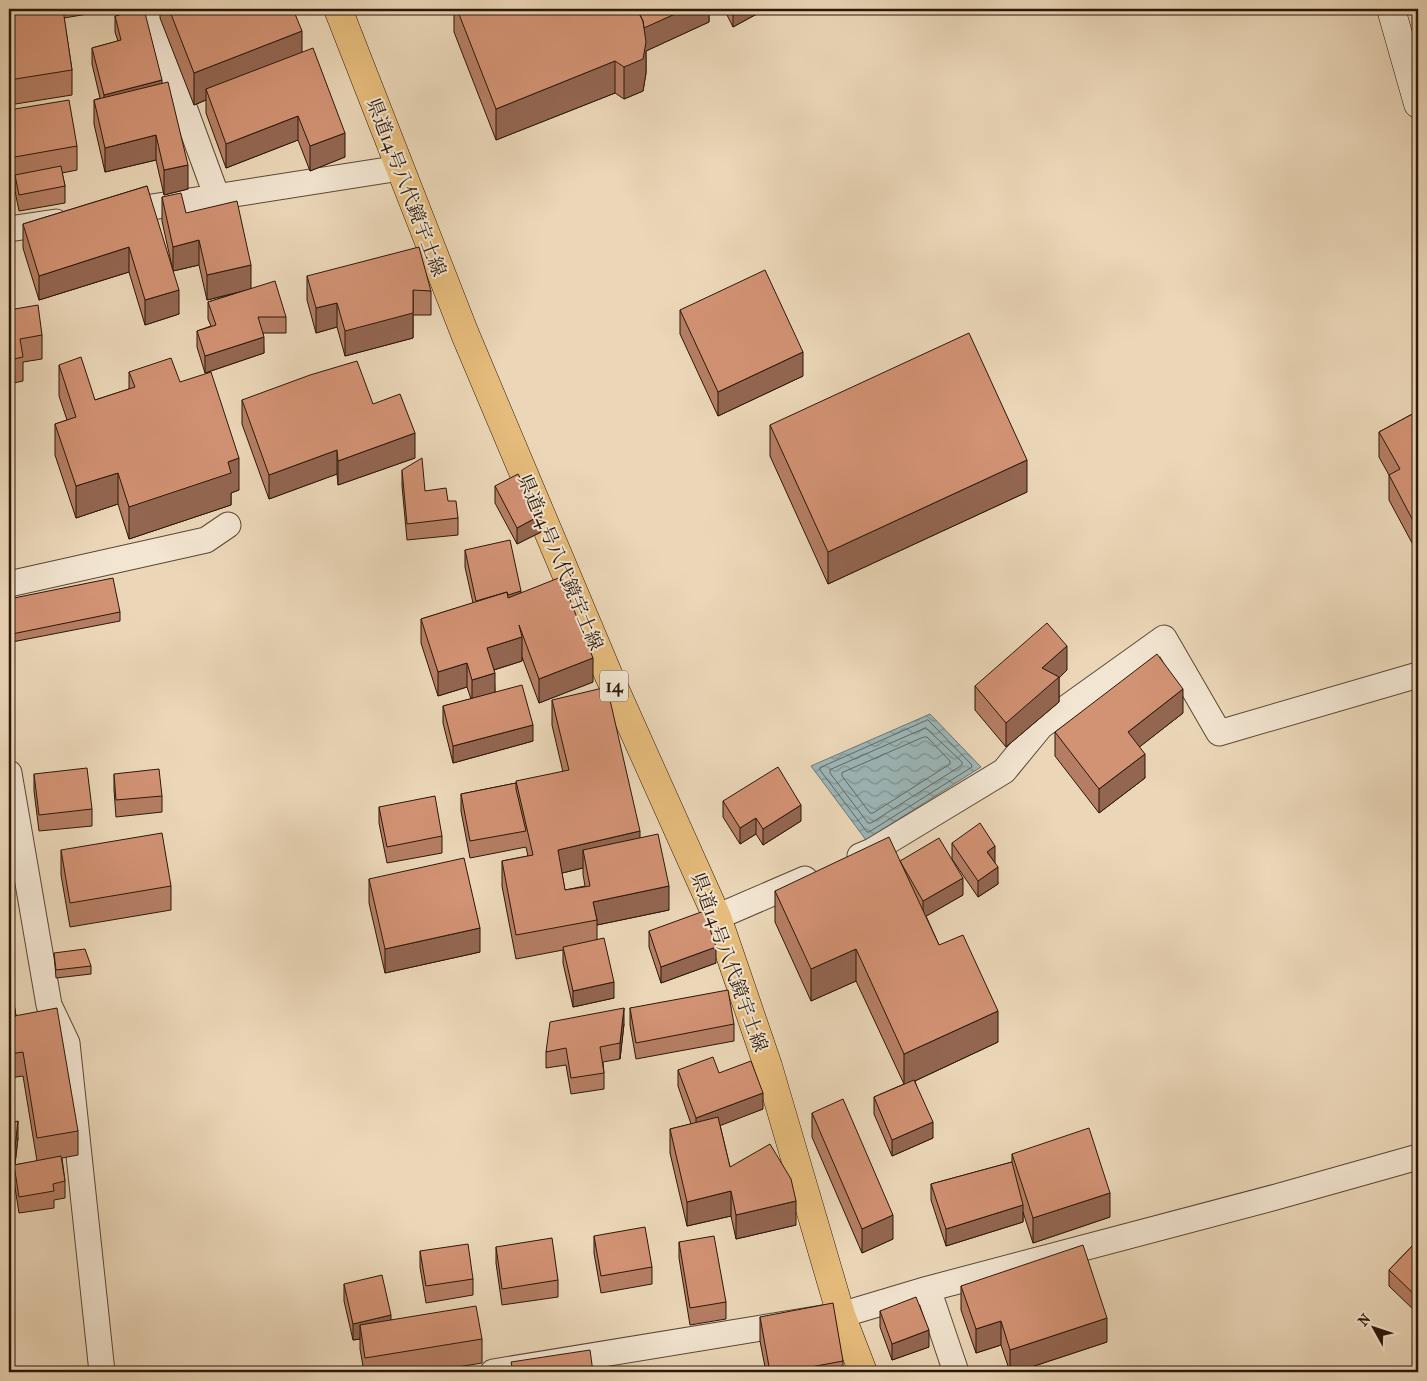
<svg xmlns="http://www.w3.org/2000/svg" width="1427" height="1381" font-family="'IM FELL French Canon','Noto Serif JP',serif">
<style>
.water{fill:url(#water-waves);stroke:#6f7772}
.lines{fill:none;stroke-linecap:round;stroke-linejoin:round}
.shore{stroke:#646760;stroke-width:1}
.street-casing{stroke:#5b4734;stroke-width:27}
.secondary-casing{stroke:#2b1708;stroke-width:29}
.primary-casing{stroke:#2b1708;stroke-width:29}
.street{stroke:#f2e5d1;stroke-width:25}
.secondary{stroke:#f2e5d1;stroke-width:28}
.primary{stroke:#e6bc7c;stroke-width:28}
.wall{fill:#b57e64;stroke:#2b1708;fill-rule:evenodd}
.shaded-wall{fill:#936651;stroke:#2b1708}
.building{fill:#d29274;stroke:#2b1708}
.labels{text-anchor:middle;stroke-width:4;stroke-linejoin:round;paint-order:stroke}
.shield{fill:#f2e5d1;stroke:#675544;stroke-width:1}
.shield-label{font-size:18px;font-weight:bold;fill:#2b1708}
.street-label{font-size:19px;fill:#2b1708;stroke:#f2e5d1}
</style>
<defs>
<pattern id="water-waves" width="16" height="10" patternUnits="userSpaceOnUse" patternTransform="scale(1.25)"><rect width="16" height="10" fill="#9cb7b9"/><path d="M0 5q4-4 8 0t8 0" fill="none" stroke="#7f9494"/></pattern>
</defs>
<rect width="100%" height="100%" fill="#ebd7b8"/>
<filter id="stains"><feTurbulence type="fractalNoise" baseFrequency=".004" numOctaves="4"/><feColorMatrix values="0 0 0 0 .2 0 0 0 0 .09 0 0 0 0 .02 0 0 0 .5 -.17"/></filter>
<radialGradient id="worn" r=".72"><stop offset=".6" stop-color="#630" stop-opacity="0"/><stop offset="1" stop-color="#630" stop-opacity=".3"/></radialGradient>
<!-- water -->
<path class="water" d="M930,714L981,767L866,840L811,766Z"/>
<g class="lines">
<!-- shore -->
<path class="shore" d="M928,720L971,764L972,767L869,832H867L820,770V768Z
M926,728L962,762V765L871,823H868L830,773V770Z
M924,737H927L950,761V764L873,813H870L842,776V773Z"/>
<defs>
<path id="street" d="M148,9L217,197
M120,212L400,168
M9,229L56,222
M9,584L206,540L228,525
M9,773L49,1005L67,1043L102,1372
M860,856L872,851L1004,771L1041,726L1164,638L1219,733L1418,675
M717,917L805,879
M928,1289L1276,1197L1418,1157
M493,1372L841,1315L928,1289L956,1372"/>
<path id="secondary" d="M1391,9L1418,104"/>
<path id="primary" d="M338,9L465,334L609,676L717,917L768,1066L841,1315L863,1372"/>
</defs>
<!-- street casing -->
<use href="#street" class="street-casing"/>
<!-- secondary casing -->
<use href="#secondary" class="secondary-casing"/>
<!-- primary casing -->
<use href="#primary" class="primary-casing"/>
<!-- street -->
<use href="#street" class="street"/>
<!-- secondary -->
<use href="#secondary" class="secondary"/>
<!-- primary -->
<use href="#primary" class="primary"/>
</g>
<!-- wall -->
<path class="wall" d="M9,9H117L64,18L72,70V95L9,105Z
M160,9H293L302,53L345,157L310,171L298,140L226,168L206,113V100L194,105L160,18Z
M454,9H709V22L646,51V73L643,91L624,99L615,93L496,140L454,32Z
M724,9H766L733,27Z
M115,16L162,84L188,189L164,195L156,160L105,172L94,124V100L100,98L92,64V48L118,41L115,32Z
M9,110L77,146V170L62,173L65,186V203L19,211L15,191V181L9,182Z
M147,186L179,314L145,325L129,272L39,300L23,248V224Z
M162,197L186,213L251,288L286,317V333H263L264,353L205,373L197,347V331L211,326L208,319V302L241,292L207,300L199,265L173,271L162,221Z
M307,276L431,291V315H413V338L345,356L337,327L316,333L307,300Z
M9,310L42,335V359L23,362V381L9,384Z
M680,310L803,376L718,416L680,334Z
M59,365L95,400L129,389V372L180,382L239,490L231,493V505L129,539L118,504L76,518L55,455V424L67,420L59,396Z
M242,400L373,404L415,458L338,485L337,474L269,499L242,424Z
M1418,411V554L1389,500V475L1379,457V432Z
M770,425L1027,492L828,584L770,456Z
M402,470L425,491L448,501L458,518V535L407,540L402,486Z
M495,486L541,532L517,544L495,503Z
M465,550L521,593L593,682L539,703L522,657V661L494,670L495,692L533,741L453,763L443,723V706L471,699L467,687L438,696L421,643V619L473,603L465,567Z
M9,599L120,612V621L12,642L9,626Z
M1067,670L1059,678V702L1006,747L975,710V686Z
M552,700L640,838L669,910L597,925V939L614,998L573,1007L563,963V950L516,959L502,886V861L528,856L526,847L470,858L461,811V794L516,783L563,772L552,725ZM583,868V874L585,886L565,890L562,873Z
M1183,713L1139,747L1145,778L1099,813L1055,756V732Z
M34,774L92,809V826L39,831L34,791Z
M114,774L162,796V812L116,817L114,790Z
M723,801L801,821L763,845L756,834L740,844L723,817Z
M379,807L442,836V853L387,863L379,823Z
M952,843L995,863L998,884L978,897L952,859Z
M61,850L171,886V910L70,927L61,875Z
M900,861L963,895L926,916L939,945L998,1042L915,1081L933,1138L892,1156L874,1114V1097L904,1084L856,981L811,1001L775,922V891Z
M369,879L480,952L385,973L369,903Z
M649,931L716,963L661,983L649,947Z
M54,953L91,966V974L56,978Z
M9,973L16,1016L78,1131V1155L62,1158L65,1181V1198L54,1200V1208L19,1213L14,1181V1165L37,1161L23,1076L9,1078Z
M630,1008L734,1024V1041L636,1059L630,1025Z
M624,1024L620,1059L603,1062L604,1073V1089L571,1094L566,1065L546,1068V1052Z
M678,1070L719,1073L763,1109L720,1125L730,1167L796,1225L736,1239L731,1216L687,1226L670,1153V1129L691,1124L678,1086Z
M812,1113L893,1239L862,1253L812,1137Z
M9,1123L18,1138L15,1164L9,1165Z
M1012,1154L1110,1217L1033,1243L1023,1212V1222L946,1246L931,1200V1184L1012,1162Z
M594,1236L652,1267V1284L601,1293L594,1253Z
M1418,1240V1312L1417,1313L1389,1286V1270Z
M679,1242L726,1302V1319L690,1325L679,1258Z
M496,1247L558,1280V1297L502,1305L496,1263Z
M420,1251L473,1279V1295L426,1303L420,1267Z
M344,1284L391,1320L482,1339V1363L427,1372H364L360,1349V1339L353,1340L344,1301Z
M961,1286L1107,1342L1016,1372H1010L1001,1345L976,1353L961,1310Z
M880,1311L929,1347L892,1360L880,1327Z
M760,1317L843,1361V1372H766L760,1341Z"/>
<!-- shaded-wall -->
<path class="shaded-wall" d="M686,9H709V22L646,51V73L643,91L624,99V67L643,28Z
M735,9H766L733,27V10Z
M302,31V63L206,89V100L194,105V73Z
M615,61V93L496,140V109Z
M162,80V97L104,111V95Z
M298,116V140L226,168V144Z
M345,133V157L310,171V146Z
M156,135V160L105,172V148Z
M188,165V189L164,195V170Z
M199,240V265L173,271V247Z
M129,247V272L39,300V276Z
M251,265V289L207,300V275Z
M179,290V314L145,325V300Z
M413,290V338L345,356V331Z
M337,303V327L316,333V308Z
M264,337V353L205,373V356Z
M803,352V376L718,416V392Z
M415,433V458L338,485V461Z
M337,450V474L269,499V475Z
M239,458V490L231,493V505L129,539V507L228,462Z
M1027,460V492L828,584V552Z
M118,473V504L76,518V486Z
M541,515V532L517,544V528Z
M521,591V608L476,602Z
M522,637V661L487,672V648Z
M1067,646V670L1059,678V702L1006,747V723L1042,668Z
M593,658V682L539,703V679Z
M467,663V687L438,696V672Z
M495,673V697L472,704V680Z
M1183,689V713L1128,756V732Z
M533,725V741L453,763V746Z
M1145,754V778L1099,813V789Z
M801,805V821L763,845V829Z
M756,818V834L740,844V828Z
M640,831V855L583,850V868L558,874V850Z
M995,846V863L987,852Z
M998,867V884L978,897V881Z
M963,878V895L923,918V901Z
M669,886V910L597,925V920L593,902Z
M480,928V952L385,973V949Z
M716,947V963L661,983V967Z
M856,949V981L811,1001V969Z
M614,982V998L573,1007V991Z
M624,1008V1024L620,1059V1043Z
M998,1011V1042L904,1086V1054Z
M763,1093V1109L696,1135V1118Z
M18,1121V1138L15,1164V1147Z
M933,1122V1138L892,1156V1140Z
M731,1191V1216L687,1226V1202Z
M1110,1193V1217L1033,1243V1218Z
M796,1201V1225L736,1239V1215Z
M1023,1205V1222L946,1246V1229Z
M893,1215V1239L862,1253V1229Z
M1418,1295V1312L1417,1313V1297Z
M391,1315V1331L360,1325V1339L353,1340V1324Z
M1107,1318V1342L1016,1372H1010V1350Z
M1001,1321V1345L976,1353V1329Z
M929,1330V1347L892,1360V1344Z"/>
<!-- building -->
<path class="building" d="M9,9H63L72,70L9,80Z
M143,9H144L162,80L104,95L92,48L121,40L115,16Z
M169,9H293L302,31L194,73Z
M457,9H637L643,21L646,42L643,59L624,67L615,61L496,109Z
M637,9H686L644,28L643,21Z
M313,48L345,133L310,146L298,116L226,144L206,89Z
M168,82L188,165L164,170L156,135L105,148L94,100Z
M69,100L77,146L9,158V110Z
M61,166L65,186L19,195L15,175Z
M147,186L179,290L145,300L129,247L39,276L23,224Z
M181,193L186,213L237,201L251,265L207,275L199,240L173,247L162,197Z
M419,247L431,291L413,290V313L345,331L337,303L316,308L307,276Z
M765,270L803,352L718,392L680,310Z
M275,281L286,317H258L264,337L205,356L197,331L216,325L208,302Z
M38,305L42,335L20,339L23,357L9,360V310Z
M969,333L1027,460L828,552L770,425Z
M81,357L95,400L135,387L129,372L171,358L180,382L211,372L239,458L228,462L231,473L129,507L118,473L76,486L55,424L76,417L59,365Z
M357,361L373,404L400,394L415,433L338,461L337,450L269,475L242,400L310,375Z
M1418,411V530L1389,475L1400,469L1379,432Z
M422,458L425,491L446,488L448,501H456L458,518L407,524L402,470Z
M518,474L541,515L517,528L495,486Z
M510,540L521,591L508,595L507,592L476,601L465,550Z
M561,577L593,658L539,679L519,625L522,637L487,648L495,673L472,680L467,663L438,672L421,619L507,592L508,598Z
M113,578L120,612L12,634L9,618V599Z
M1047,623L1067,646L1042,668L1059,677L1006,723L975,686Z
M1157,654L1183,689L1128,732L1145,754L1099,789L1055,732Z
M522,685L533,725L453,746L443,706Z
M607,687L640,831L558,850L565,890L590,886L583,850L658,834L669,886L593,902L597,920L516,935L502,861L533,855L516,781L569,770L552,700Z
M778,767L801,805L763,829L756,818L740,828L723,801Z
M87,768L92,809L39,815L34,774Z
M159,769L162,796L116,800L114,774Z
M516,783V789L526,831L470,841L461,794Z
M435,796L442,836L387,847L379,807Z
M980,823L995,846L987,852L998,867L978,881L952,843Z
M162,833L171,886L70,903L61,850Z
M889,837L939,945L963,935L998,1011L904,1054L856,949L811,969L775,891Z
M939,838L963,878L923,901L900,861Z
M464,858L480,928L385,949L369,879Z
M704,911L716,947L661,967L649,931Z
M604,938L614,982L573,991L563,947Z
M85,949L91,966L56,970L54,953Z
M9,973L16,1016L9,1017Z
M728,990L734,1024L636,1043L630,1008Z
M57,1008L78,1131L37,1138L23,1052L9,1054V1017Z
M624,1008L620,1043L600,1047L604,1073L571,1078L566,1048L546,1052L550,1022Z
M713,1057L719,1073L751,1061L763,1093L696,1118L678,1070Z
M914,1080L933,1122L892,1140L874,1097Z
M843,1099L893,1215L862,1229L812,1113Z
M718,1117L730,1167L770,1144L791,1179L796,1201L736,1215L731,1191L687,1202L670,1129Z
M18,1121L15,1147L9,1149V1123Z
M1089,1128L1110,1193L1033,1218L1012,1154Z
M61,1156L65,1181L53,1184L54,1191L19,1197L14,1165Z
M1012,1162L1023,1205L946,1229L931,1184Z
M645,1227L652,1267L601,1276L594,1236Z
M714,1236L726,1302L690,1308L679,1242Z
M552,1238L558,1280L502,1289L496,1247Z
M1418,1240V1295L1417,1297L1389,1270Z
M468,1244L473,1279L426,1286L420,1251Z
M1083,1245L1107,1318L1010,1350L1001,1321L976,1329L961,1286Z
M382,1275L391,1315L353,1324L344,1284Z
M916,1297L929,1330L892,1344L880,1311Z
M833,1303L843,1361L784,1372H770L760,1317Z
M476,1306L482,1339L365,1358L360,1325Z
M590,1350L593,1372H513L511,1362Z
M477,1369L478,1372H463Z"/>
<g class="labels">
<!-- shield labels -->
<rect class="shield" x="600" y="670.5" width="28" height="31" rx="4"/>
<g class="shield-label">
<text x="614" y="692">14</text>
</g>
<!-- street labels -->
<g class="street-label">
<text transform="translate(407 187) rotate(69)" y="7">県道14号八代鏡宇土線</text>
<text transform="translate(561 562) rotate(67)" y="7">県道14号八代鏡宇土線</text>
<text transform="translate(730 962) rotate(70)" y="7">県道14号八代鏡宇土線</text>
</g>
</g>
<!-- margin -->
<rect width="1427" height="1381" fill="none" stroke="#ebd7b8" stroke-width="30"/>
<rect x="10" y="10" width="1407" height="1361" fill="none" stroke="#2b1708" stroke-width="2.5"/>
<rect x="15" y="15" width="1397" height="1351" fill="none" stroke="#2b1708"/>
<!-- north arrow -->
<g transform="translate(1374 1328) rotate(310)" stroke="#f2e5d1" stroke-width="4" paint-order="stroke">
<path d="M0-4L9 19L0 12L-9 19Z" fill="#2b1708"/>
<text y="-8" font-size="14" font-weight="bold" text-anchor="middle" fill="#2b1708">N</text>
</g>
<rect width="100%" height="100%" filter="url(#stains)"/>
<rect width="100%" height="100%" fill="url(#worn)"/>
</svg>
